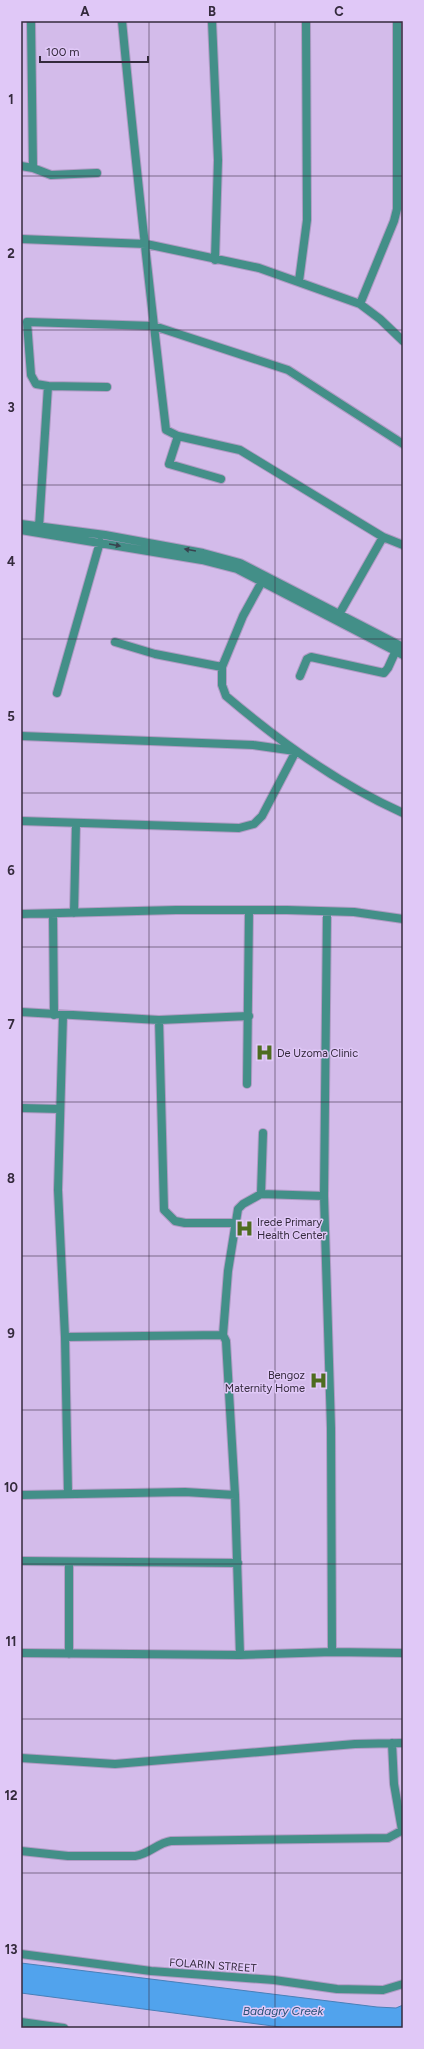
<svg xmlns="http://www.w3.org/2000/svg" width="424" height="2049" font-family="Figtree,sans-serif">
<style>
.water{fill:#51a3ed;stroke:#487fb8}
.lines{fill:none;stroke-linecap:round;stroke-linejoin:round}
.minor-casing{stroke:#b09bc4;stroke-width:10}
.minor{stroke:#438f88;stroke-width:8}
.oneway{fill:#38434f}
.grid{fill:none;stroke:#342a3c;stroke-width:1;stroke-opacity:0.55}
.labels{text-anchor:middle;stroke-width:3;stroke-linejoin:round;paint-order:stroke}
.poi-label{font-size:11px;fill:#342a3c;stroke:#e0c8f7;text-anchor:start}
.street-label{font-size:11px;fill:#342a3c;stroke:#e0c8f7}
.water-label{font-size:12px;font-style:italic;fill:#265177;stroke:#e0c8f7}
.neatline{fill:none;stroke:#342a3c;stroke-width:1.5}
.grid-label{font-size:13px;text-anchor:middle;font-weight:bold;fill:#342a3c}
</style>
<rect width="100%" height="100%" fill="#d3bbea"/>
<!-- water -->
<path class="water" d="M21,1963L377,2007L396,2008L403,2005V2028H288L21,1993Z"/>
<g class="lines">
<defs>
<path id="minor" d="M31,21L33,168
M122,21C135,158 150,294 166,430L178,436L240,450L383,537L403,545
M212,21L218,160L215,260
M21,166L33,168L51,175L97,173
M21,239L146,244L259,268L360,304L380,319L403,341
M299,281L307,220L306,21
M360,304L394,221L397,209V21
M48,386L107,387
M178,436L169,464L221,479
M21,524L105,535L203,553L240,563L403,647
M39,527L48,386L36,384L31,375L27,322L154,326L288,370L403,444
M21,530L202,560L237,569L403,655
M265,576L243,616L222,667V685L226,696C280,742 338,784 403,813
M337,618L383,537
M115,642L155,654L222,667
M300,676L307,659L311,657L384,673L388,668L398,646
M57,693L100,542
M21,736L253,745L295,751
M21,821L239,828L254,824L262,816L296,751
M327,912L324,1196L331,1428L332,1652
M74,913L76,823
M21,914L176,910H287L354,912L403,919
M53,914L54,1015
M21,1012L159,1020L249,1016
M63,1015L58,1190L65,1337L68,1494
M159,1020L164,1210L175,1221L185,1223H235
M247,1084L249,910
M21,1108L60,1109
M261,1194L263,1133
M65,1337L223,1335
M21,1495L185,1492L235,1495
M21,1561L238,1563
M21,1653L240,1655L332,1652L403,1653
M69,1654V1562
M240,1655L235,1495L226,1341L223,1335L228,1271L238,1209L243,1204L261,1194L324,1196
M392,1743L394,1784L402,1830
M21,1758L115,1764L355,1744L403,1743
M21,1851L68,1856H135C150,1854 157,1843 171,1841L388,1838L403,1830
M21,1954L151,1971L274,1980L337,1989L383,1990L403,1984
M21,2022L64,2028"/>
</defs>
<!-- minor casing -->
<use href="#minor" class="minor-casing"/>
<!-- minor -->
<use href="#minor" class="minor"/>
</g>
<!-- one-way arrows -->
<defs><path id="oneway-solid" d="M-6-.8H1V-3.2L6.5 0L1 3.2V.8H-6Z"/></defs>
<g class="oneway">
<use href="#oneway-solid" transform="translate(115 545) rotate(10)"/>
<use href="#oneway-solid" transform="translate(190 550) rotate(-170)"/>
</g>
<!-- grid -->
<path class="grid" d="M149,21V2028M275,21V2028M21,176H403M21,330H403M21,485H403M21,639H403M21,793H403M21,947H403M21,1102H403M21,1256H403M21,1410H403M21,1564H403M21,1719H403M21,1873H403"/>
<!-- icons -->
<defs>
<symbol id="hospital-bare" viewBox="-9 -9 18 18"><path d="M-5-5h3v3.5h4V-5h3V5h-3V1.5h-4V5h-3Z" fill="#4e6c20" stroke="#e0c8f7" stroke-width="2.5" paint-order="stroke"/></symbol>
</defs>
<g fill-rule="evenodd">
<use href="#hospital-bare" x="252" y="1040" width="25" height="25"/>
<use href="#hospital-bare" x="232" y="1216" width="25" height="25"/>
<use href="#hospital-bare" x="306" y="1368" width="25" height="25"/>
</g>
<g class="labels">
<!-- poi labels -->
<g class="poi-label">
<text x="277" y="1057">De Uzoma Clinic</text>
<text x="257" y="1226">Irede Primary<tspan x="257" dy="13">Health Center</tspan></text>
<text x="305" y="1379" text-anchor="end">Bengoz<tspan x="305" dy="13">Maternity Home</tspan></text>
</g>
<!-- street labels -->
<g class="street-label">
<text transform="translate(213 1965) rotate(4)" y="4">FOLARIN STREET</text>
</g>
<!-- water labels -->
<g class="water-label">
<text x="283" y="2015">Badagry Creek</text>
</g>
</g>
<!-- border -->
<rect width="424" height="2049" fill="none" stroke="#e0c8f7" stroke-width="44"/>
<!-- scale -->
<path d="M40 56v6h108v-6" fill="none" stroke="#342a3c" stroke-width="2"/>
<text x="46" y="56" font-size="12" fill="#342a3c" stroke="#e0c8f7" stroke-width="3" paint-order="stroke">100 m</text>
<rect x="22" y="22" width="380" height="2005" class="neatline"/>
<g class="grid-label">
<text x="85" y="16">A</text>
<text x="212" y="16">B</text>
<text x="339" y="16">C</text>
<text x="11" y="104">1</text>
<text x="11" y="258">2</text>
<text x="11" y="412">3</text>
<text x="11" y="566">4</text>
<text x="11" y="721">5</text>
<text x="11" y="875">6</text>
<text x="11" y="1029">7</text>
<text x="11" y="1183">8</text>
<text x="11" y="1338">9</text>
<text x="11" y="1492">10</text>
<text x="11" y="1646">11</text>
<text x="11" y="1800">12</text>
<text x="11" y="1954">13</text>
</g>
</svg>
